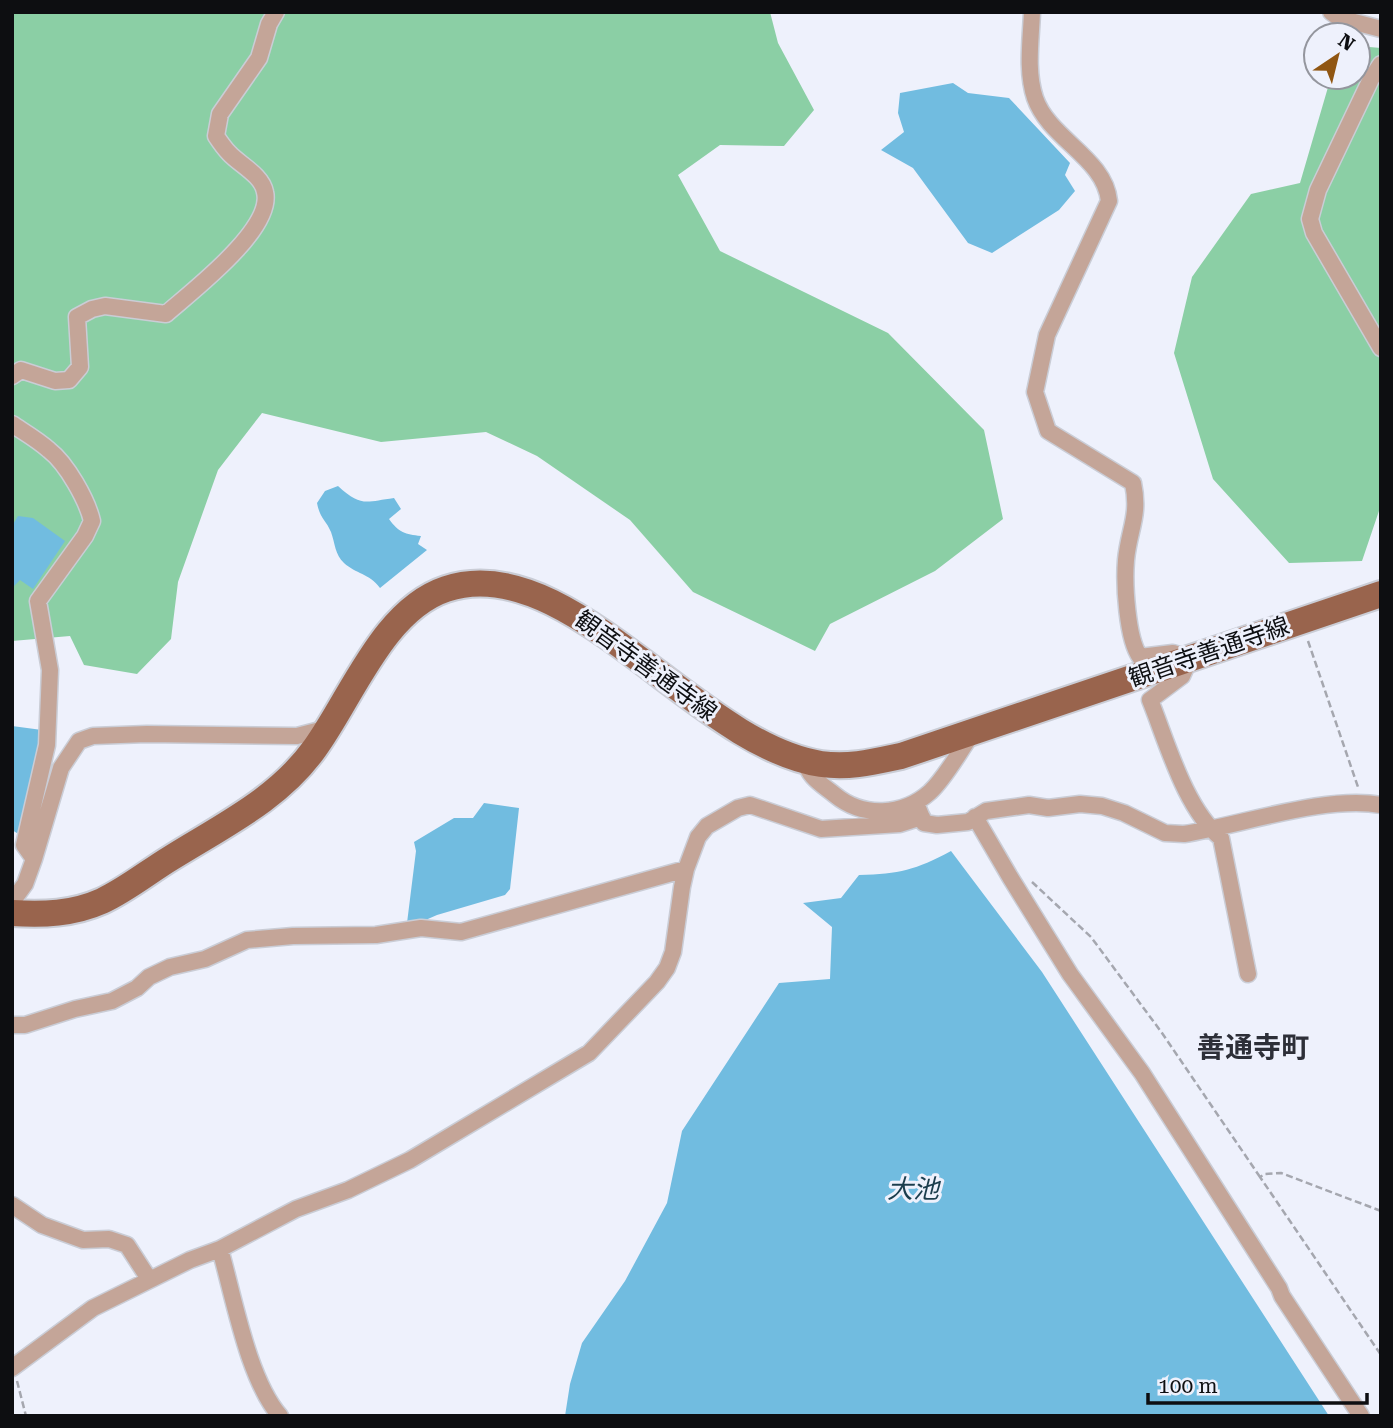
<svg xmlns="http://www.w3.org/2000/svg" width="1393" height="1428" font-family="'Roboto Serif','Noto Sans JP',serif">
<style>
.forest{fill:#8bcfa5}
.water{fill:#71bce0}
.lines{fill:none;stroke-linecap:round;stroke-linejoin:round}
.street-casing{stroke:#cacdd6;stroke-width:19}
.primary-casing{stroke:#cacdd6;stroke-width:30}
.path{stroke:#a5a7af;stroke-width:2.5;stroke-dasharray:7 3.5;stroke-linecap:butt}
.street{stroke:#c4a598;stroke-width:16}
.primary{stroke:#99644d;stroke-width:26}
.labels{text-anchor:middle;stroke-width:6;stroke-linejoin:round;paint-order:stroke}
.street-label{font-size:24px;fill:#0d0e11;stroke:#eef1fc}
.water-label{font-size:26px;font-style:italic;fill:#1b3d4d;stroke:#eef1fc}
.quarter-label{font-size:28px;font-weight:bold;fill:#2d2f38;stroke:#eef1fc}
</style>
<rect width="100%" height="100%" fill="#eef1fc"/>
<!-- forest -->
<path class="forest" d="M12,12H770L778,43L814,110L784,146L720,145L678,175L720,251L888,333L984,430L1003,519L935,571L830,624L815,651L693,592L630,520L537,456L486,432L381,442L262,413L218,470L178,582L171,639L137,674L84,665L70,636L12,641Z
M1358,46L1381,48V505L1362,561L1289,563L1213,479L1174,353L1192,277L1251,194L1300,183L1331,77H1358Z"/>
<!-- water -->
<path class="water" d="M953,83L968,93L1009,98L1070,163L1065,175L1075,191L1059,210L992,253L968,243L913,168L881,150L904,132L898,113L900,93Z
M338,486C361,507 365,502 394,498L401,509L389,519C399,533 405,534 421,536L418,544L427,550L380,588C369,573 356,574 344,563C335,555 335,543 331,532C326,520 320,519 317,503L325,491Z
M18,516L33,518L65,541L33,589L20,580L13,587L12,526Z
M12,726L42,730L20,835L12,830Z
M484,803L519,808L510,889L505,895L437,915L421,922L407,923L416,851L414,842L454,818H473Z
M951,851L1042,972L1329,1416H565L570,1384L582,1343L625,1281L667,1203L682,1131L779,983L830,979L832,927L803,903L841,898L859,875C900,874 915,870 951,851Z"/>
<g class="lines">
<defs>
<path id="street" d="M1032,12C1031,40 1026,71 1035,98C1049,139 1105,158 1109,201L1047,335L1035,392L1048,431L1133,483C1140,516 1129,529 1126,560C1124,584 1127,639 1140,657L1173,653L1190,658L1182,676L1150,700C1167,742 1185,809 1221,838L1248,974
M1331,12L1339,18L1381,29
M1381,64L1371,79L1318,190L1310,219L1314,233L1381,348
M12,376L21,370L55,381L69,380L80,367L77,317L92,309L105,306L166,314C191,292 274,229 265,192C262,175 240,165 229,153C224,148 220,142 216,136L220,114L259,58L269,24L276,12
M12,424C24,432 38,440 49,450C67,464 87,500 92,521L85,536L38,601L50,670L47,745L24,845L34,859
M804,759C809,778 820,783 835,795C863,818 903,816 930,792C946,777 959,752 972,734
M916,803L924,823L937,825L968,822L986,811L1029,805L1048,808L1080,804L1102,806L1124,813L1165,833L1184,834C1242,825 1325,795 1381,805
M975,817L1010,877L1070,974L1142,1073L1279,1288L1282,1296L1361,1416
M12,902L25,884L34,859L61,768L79,741L93,736L147,734L297,736L328,728
M12,1025H25L75,1009L112,1001L137,988L149,977L170,967L205,959L247,940L293,936L376,935L421,928L461,932L686,869
M12,1205L42,1225L83,1240L109,1239L127,1245L149,1279
M220,1249C234,1298 248,1379 280,1416
M12,1368L93,1308L190,1260L220,1249L296,1209L348,1190L410,1160L589,1053L657,982L667,968L673,952L682,887L686,869L698,837L707,826L738,808L750,805L821,829L900,824L922,817"/>
<path id="primary" d="M12,913C43,915 73,914 102,901C126,890 148,872 171,858C222,826 279,799 315,748C352,697 383,610 446,589C568,548 696,745 821,764C849,768 873,762 901,756L1381,594"/>
</defs>
<!-- street casing -->
<use href="#street" class="street-casing"/>
<!-- primary casing -->
<use href="#primary" class="primary-casing"/>
<!-- path -->
<path class="path" d="M1308,641L1359,790
M1032,882L1091,937L1162,1033L1260,1177
M1381,1211L1281,1173L1265,1174L1260,1177L1381,1355
M17,1381L26,1416"/>
<!-- street -->
<use href="#street" class="street"/>
<!-- primary -->
<use href="#primary" class="primary"/>
</g>
<g class="labels">
<!-- street labels -->
<g class="street-label">
<text transform="translate(1209 652) rotate(-19)" y="8">観音寺善通寺線</text>
<text transform="translate(646 666) rotate(36)" y="8">観音寺善通寺線</text>
</g>
<!-- water labels -->
<g class="water-label">
<text x="913" y="1198">大池</text>
</g>
<!-- quarter labels -->
<g class="quarter-label">
<text x="1253" y="1057">善通寺町</text>
</g>
</g>
<!-- border -->
<rect width="1393" height="1428" fill="none" stroke="#0d0e11" stroke-width="28"/>
<!-- north arrow -->
<g transform="translate(1337 56) rotate(35)"><circle r="33" fill="#eef1fc" stroke="#94969e" stroke-width="2"/>
<path d="M0-5L12 26L0 18L-12 26Z" fill="#905612"/>
<text y="-10" font-size="19" font-weight="bold" text-anchor="middle" fill="#0d0e11">N</text>
</g>
<!-- scale -->
<path d="M1148 1393v10h219v-10" fill="none" stroke="#0d0e11" stroke-width="3.5"/>
<text x="1158" y="1393" font-size="21" fill="#0d0e11" stroke="#eef1fc" stroke-width="5" paint-order="stroke">100 m</text>
</svg>
